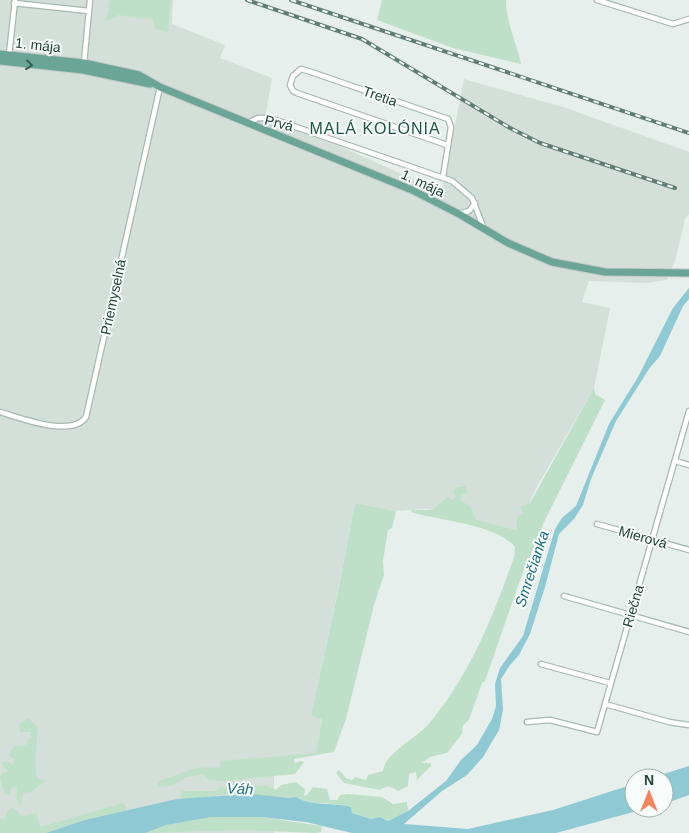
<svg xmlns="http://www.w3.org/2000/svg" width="689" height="833" font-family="Helvetica,sans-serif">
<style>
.built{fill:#d4dfda}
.green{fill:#bfe0c8}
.water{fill:#8ec9d4}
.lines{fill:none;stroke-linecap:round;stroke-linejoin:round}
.street-casing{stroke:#a8b8b2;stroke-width:7}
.primary-casing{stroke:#c2cac8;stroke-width:9}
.street{stroke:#fff;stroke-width:4.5}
.primary{stroke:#6aa596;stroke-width:7}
.rail-casing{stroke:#5f7d75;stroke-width:4}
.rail{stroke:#f7fbf9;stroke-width:2;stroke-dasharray:5.5;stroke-linecap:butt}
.oneway{stroke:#365b51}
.labels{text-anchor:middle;stroke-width:4;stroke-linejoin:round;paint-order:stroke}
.street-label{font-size:14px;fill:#24423a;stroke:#f7fbf9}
.water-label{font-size:15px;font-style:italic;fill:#1c6f80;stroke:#f7fbf9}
.quarter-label{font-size:16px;letter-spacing:1px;fill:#1f5548;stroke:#f7fbf9}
</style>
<rect width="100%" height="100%" fill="#e6efeb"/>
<!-- built -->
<path class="built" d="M0,0H173L172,24L225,45L220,58L272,78L266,113L442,192L464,79L563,107L689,152V214L685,219L676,258L667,280L647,283L589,281L582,302L610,308L594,388L535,490L518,530L427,509L396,511L355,503L338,590L311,716L322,718L316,754L274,757V833H6L0,821Z"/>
<!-- green -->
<path class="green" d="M110,0H171L168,32L155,29L153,19L117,15V17L106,21Z
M382,0H506C506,22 517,43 521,64L453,48L377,20Z
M594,388L595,394L605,400L544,522L520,580L485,681L482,683L469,720L463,725L462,734L447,753L430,757L422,763H431V766L417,780L416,772L409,774L408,786L398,791C391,786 387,785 380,790L344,783L336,773L339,770L346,778L352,780L355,777L366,780L368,775L383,771C384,754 416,738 427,726C469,677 493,617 514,557L515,547C496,524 440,521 411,512L412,510H432L447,497L453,500L456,497L453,492L457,487L465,486L468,493L462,495L460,500L471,507L476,520L517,530V517L524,514L520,507L530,503Z
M355,503L396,511L392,528L388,530L383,561L384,575L374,605L346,719L334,752L294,759L295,763L300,761L304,762L295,774L225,781L209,780L203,775L186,777L173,785L157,787L159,781C172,777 184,771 197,768C205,766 213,769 220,767V761L316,753L322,719L311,716L338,591Z
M28,718L38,728L35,763L37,778L46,781L31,792L23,793L21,806L16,799L17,788L13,787L9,794L5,795L0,777L2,773L8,772L1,763L7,761L13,765L15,760L9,755L14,746L26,745L27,740L31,738V732H20L19,724Z
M296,782L305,789L304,796L307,795L313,787L327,789L330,800H337L340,795L348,794L382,797L393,804L407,802L408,811L388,821L380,817L371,819L352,813L351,807C334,801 312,807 296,797C281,800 264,795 250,794C228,792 206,798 184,800L180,795L182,791H216L220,787L231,788L233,793L238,792L240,787H248L252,791L255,786H267L276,790L281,785Z
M123,803L127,810L85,820L46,833H0V819H4L8,810L13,807L22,816L36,813L41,827Z
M211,817H262L322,826L321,832L315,833L242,830L145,833L166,825Z"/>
<!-- water -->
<path class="water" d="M689,288V299L683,306L660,356L649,369L616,421L591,479L583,505L574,519L559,534L545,587L530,634L519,655L510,665L501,679L503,710L499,730L483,757L467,775L442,791L404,824L468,829L553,810L634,784V808H648L556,833H352L306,822L262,817H211L166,825L145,833H46L85,820L177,799L251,794L288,798L296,797C312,807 334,802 351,807L352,813L371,819L380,817L388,821L408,811L446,781L461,760L477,745L492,719L496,706L495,684L500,668L523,636L555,529L562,518L576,506L609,424L638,377L673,308Z
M689,766V795L664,804V778H651Z"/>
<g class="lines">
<defs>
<path id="street" d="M597,0L673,24L689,19
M14,3L89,11
M9,55L15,0
M84,63L90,0
M248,123L258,118H270L452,181L472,198L484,229
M443,177L451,127L448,119L311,72L301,69L293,76L290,85L293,91L297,93L447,145
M459,214L469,211L475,203
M0,412C21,418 72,438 86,417L160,87
M675,461L689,465
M597,524L689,550
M564,596L689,632
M541,664L610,683
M605,704L669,722L689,725
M527,722L550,720L597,732L689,411"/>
<path id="primary" d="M0,54L84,63L139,75L160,87L412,190L459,214L508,243L552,262L605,272L689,273
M0,61L83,70L150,84"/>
</defs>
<!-- street casing -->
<use href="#street" class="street-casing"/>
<!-- primary casing -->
<use href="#primary" class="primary-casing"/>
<!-- street -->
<use href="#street" class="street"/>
<!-- primary -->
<use href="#primary" class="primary"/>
<defs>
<path id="rail" d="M247,0L362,39L510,128L540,143L675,188
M291,0L689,133"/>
</defs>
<!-- rail casing -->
<use href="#rail" class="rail-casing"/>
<!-- rail -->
<use href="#rail" class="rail"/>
</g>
<!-- one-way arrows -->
<defs><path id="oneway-chevron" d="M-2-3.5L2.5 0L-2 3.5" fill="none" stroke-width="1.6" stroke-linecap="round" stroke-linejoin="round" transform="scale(1.25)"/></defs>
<use class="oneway" href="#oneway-chevron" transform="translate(29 65) rotate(7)"/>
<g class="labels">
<!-- street labels -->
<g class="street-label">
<text transform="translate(38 45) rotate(6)" y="5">1. mája</text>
<text transform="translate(380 96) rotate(19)" y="5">Tretia</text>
<text transform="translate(279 123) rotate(14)" y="5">Prvá</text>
<text transform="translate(423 183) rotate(25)" y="5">1. mája</text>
<text transform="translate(113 297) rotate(-78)" y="5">Priemyselná</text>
<text transform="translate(643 537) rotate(16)" y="5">Mierová</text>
<text transform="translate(633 606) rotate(-74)" y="5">Riečna</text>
</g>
<!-- water labels -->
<g class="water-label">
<text transform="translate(532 569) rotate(-72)" y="5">Smrečianka</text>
<text transform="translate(240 789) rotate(3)" y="5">Váh</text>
</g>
<!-- quarter labels -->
<g class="quarter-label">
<text x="375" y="134">MALÁ KOLÓNIA</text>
</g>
</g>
<!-- north arrow -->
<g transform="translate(649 793)"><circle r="24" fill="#f7fbf9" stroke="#a3b1ad"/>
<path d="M0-4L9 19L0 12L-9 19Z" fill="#f4845f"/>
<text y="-8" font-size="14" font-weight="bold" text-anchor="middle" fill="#24423a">N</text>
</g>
</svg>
